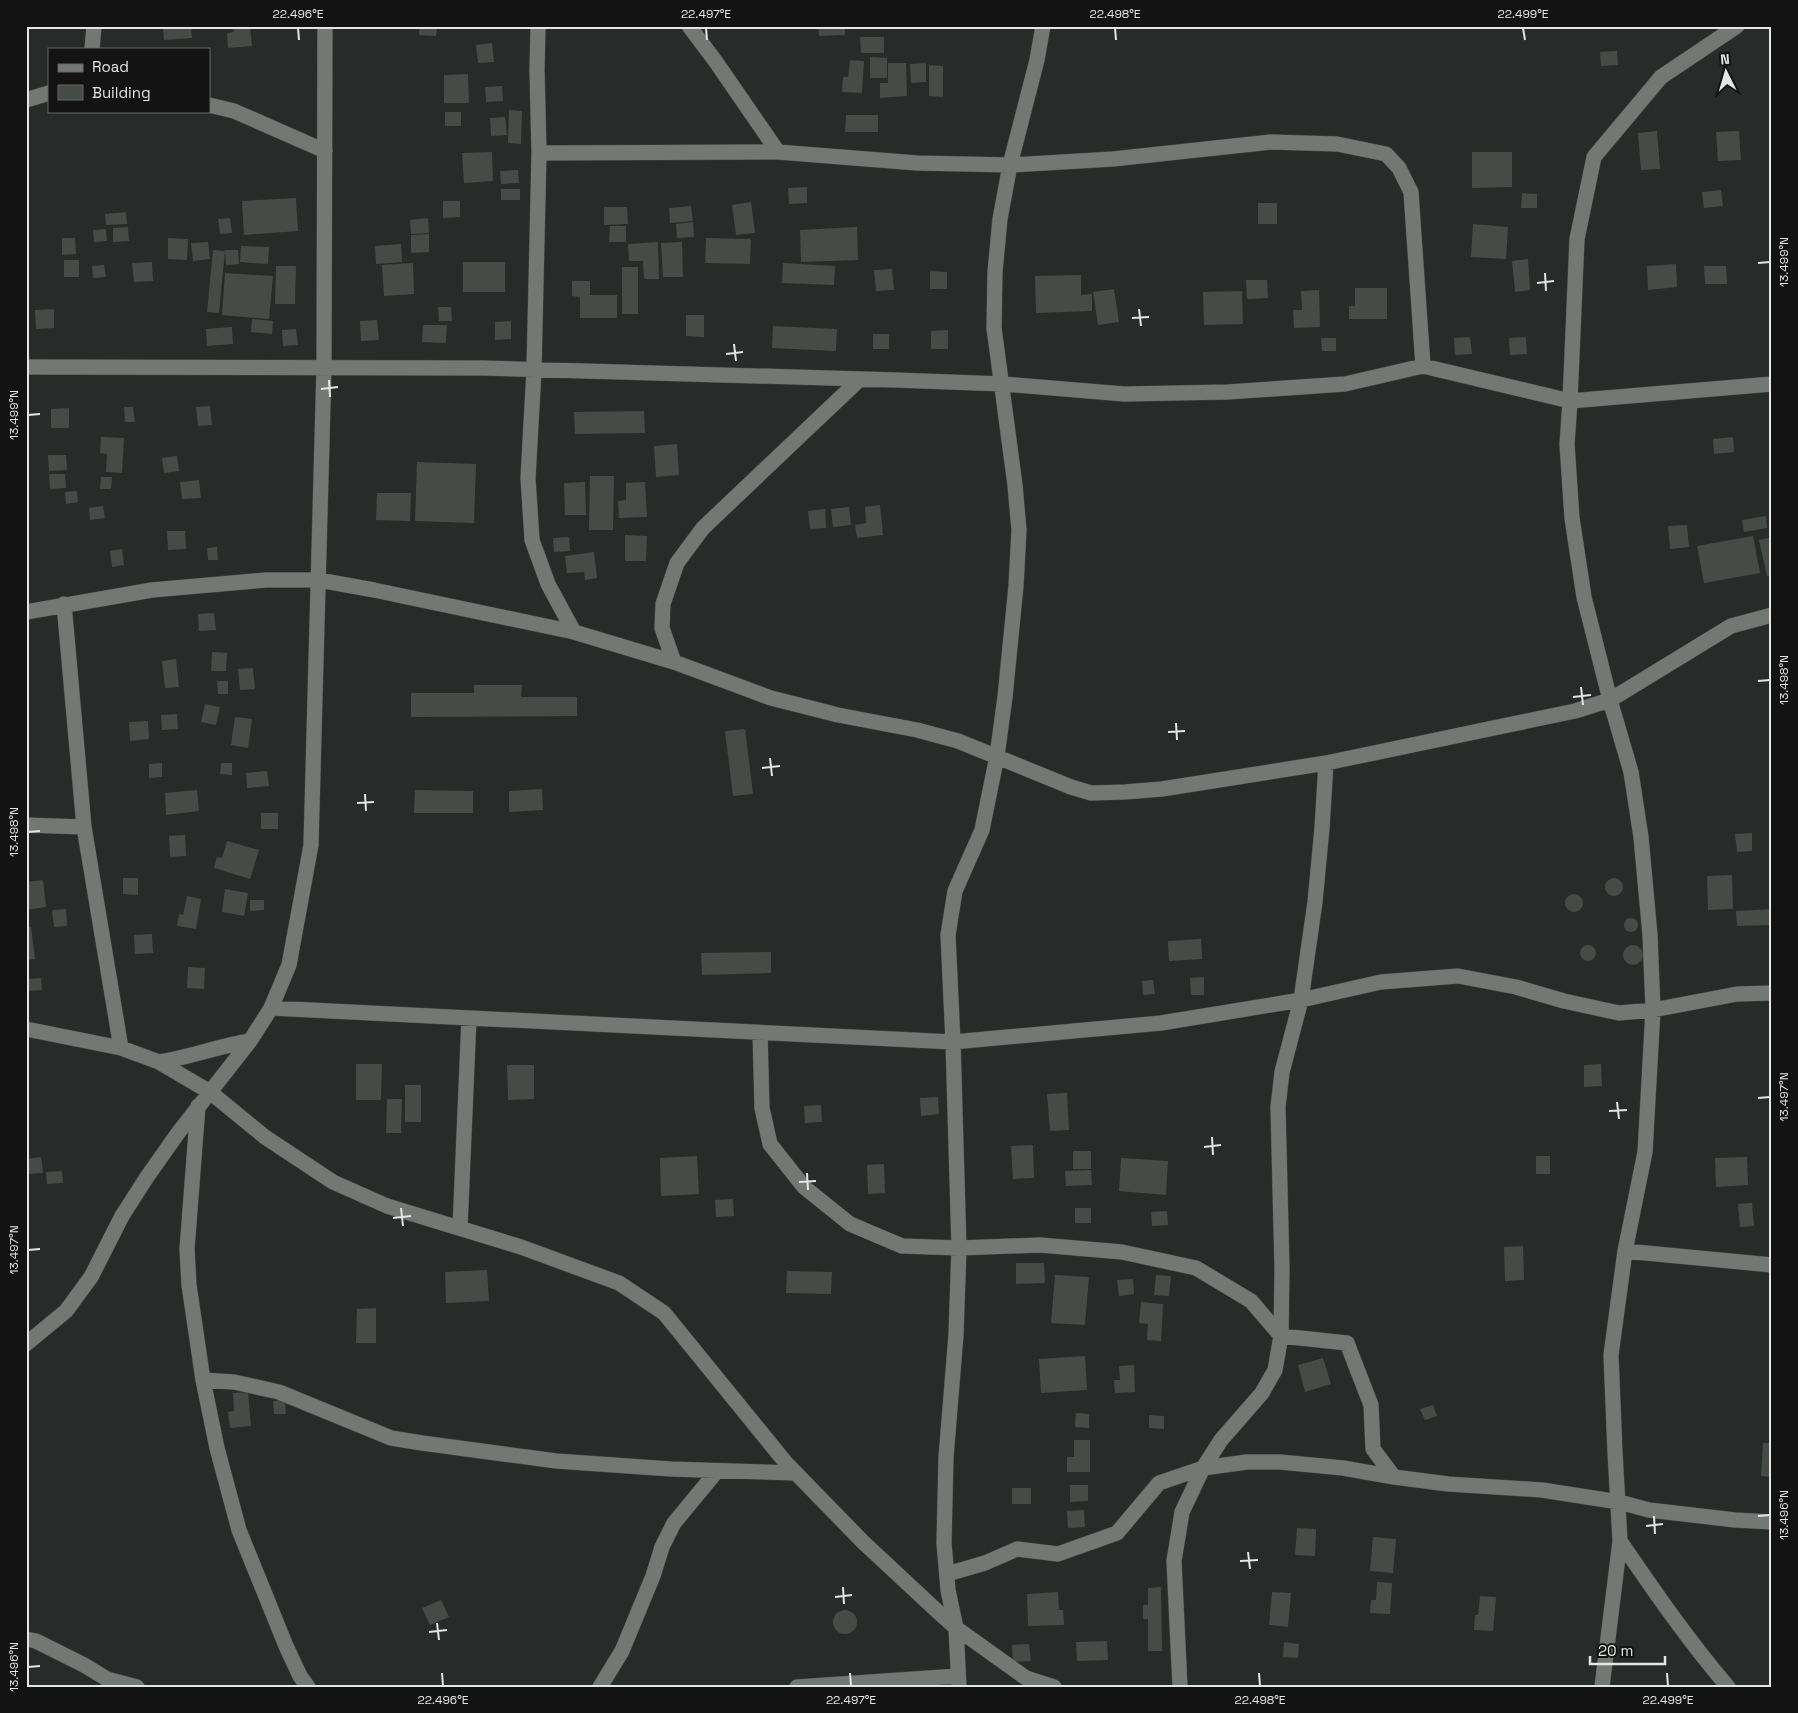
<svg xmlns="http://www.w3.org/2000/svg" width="1798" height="1713" font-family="'Space Grotesk',sans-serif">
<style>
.building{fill:#474b47}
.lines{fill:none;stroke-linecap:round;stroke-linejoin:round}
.minor-casing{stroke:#434644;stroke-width:16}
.minor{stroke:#737874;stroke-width:15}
.ticks{fill:none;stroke:#e3e6e4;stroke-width:2}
.neatline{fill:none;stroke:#e3e6e4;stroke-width:2}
.ticks-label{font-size:12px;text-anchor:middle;fill:#e3e6e4}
</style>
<rect width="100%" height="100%" fill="#282b29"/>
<!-- building -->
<path class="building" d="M163,26H191L192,38L164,40Z
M233,26H250L252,46L228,48L227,33L234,32Z
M420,26H437L436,36L419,35Z
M818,26H845V35L819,36Z
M860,37H884V53H861Z
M492,43L494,62L478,63L476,45Z
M1617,51L1618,65L1601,66L1600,52Z
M870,57L887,58V78H870Z
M850,60L864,61L862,93L842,92L843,77H848Z
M888,63H906L907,96L880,98V83H888Z
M926,63V82L911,83L910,64Z
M929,65L943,66V97L929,96Z
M468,74L469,103H444V75Z
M502,86L503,101L486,102L485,87Z
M509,110L522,111L521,144L508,143Z
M445,112H461V126H445Z
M846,115H878V132H845Z
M505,117L507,135L491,136L490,118Z
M1657,131L1660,169L1641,170L1638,133Z
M1739,131L1741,160L1718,161L1716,132Z
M492,152L493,181L464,183L462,153Z
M1472,152H1512V187L1472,188Z
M518,170L519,183L501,184L500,171Z
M807,187V203L789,204L788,188Z
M501,189H520V200H501Z
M1721,190L1723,206L1704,208L1702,192Z
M1522,193L1537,194V208H1521Z
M296,198L298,231L244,235L242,201Z
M443,201H460V217L443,218Z
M751,202L755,233L736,235L732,205Z
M1258,203H1277V224H1258Z
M691,206L693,221L670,223L669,208Z
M604,207H627L628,224L604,225Z
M126,212L127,224L106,225L105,214Z
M230,218L232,233L220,234L218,219Z
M428,218L429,233L411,234L410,220Z
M693,222L694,237L677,238L676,224Z
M1473,224L1508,227L1506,259L1471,257Z
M610,226H626V242H609Z
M128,227L129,241L113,242V228Z
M857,227L858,260L801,262L800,230Z
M106,229L107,241L94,242L93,230Z
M429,234V252L411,253V235Z
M62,238H75L76,254L62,255Z
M168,238L188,239L187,260L168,259Z
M706,238L751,239L750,264L705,263Z
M208,242L210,259L193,261L191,243Z
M658,242L659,279H644L643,261H629L628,244Z
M682,242L683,277H663L661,243Z
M401,244L402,262L376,264L375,246Z
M241,246L269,247L268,264L240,262Z
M213,250L225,251L219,313L207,312Z
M225,250H238L239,264L226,265Z
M1528,259L1530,290L1515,292L1512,261Z
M64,260H79V277H64Z
M152,262L153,281L134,282L132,263Z
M463,262H505V292H463Z
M413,263L414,294L384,296L382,265Z
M783,263L835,266L834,285L782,283Z
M1676,264L1677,287L1648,290L1647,266Z
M104,265L106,277L93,278L92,266Z
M276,266H296L295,304H275Z
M1704,266H1726L1727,284H1705Z
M622,267H638V314H622Z
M892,269L894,290L876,291L874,270Z
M930,271L947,272V289H930Z
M225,273L273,276L269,319L222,315Z
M1081,275V295L1092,294V311L1036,313L1035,276Z
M1246,280H1267L1268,298L1247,299Z
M572,281H590V295H617V318H580V297L572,296Z
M1355,288H1387V319H1349V306H1355Z
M1114,289L1119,322L1098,325L1093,292Z
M1319,290L1320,327L1294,328L1293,310H1302L1301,291Z
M1242,291L1243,324L1204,325L1203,292Z
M438,307H451L452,321H439Z
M54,309V328L36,329L35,310Z
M686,315H704V337L686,336Z
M252,319L273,321L272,334L251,332Z
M377,320L379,340L361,341L360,321Z
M511,321V339L495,340V322Z
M423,325H447L446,343L422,342Z
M773,326L837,329L836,351L772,348Z
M232,327L233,344L207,346L206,329Z
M296,329L298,345L283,346L282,330Z
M948,330V349H931V331Z
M873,334H889V349H873Z
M1470,337L1472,354L1455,355L1454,338Z
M1526,337L1527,354L1510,355L1509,338Z
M1321,338H1336V351H1322Z
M210,406L212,425L198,426L196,407Z
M124,407H133L135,422H125Z
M69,408V428H51V409Z
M644,411L645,433L575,434L574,412Z
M101,437L124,438L122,473L106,472L107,454L100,453Z
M1733,437L1734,452L1714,454L1713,439Z
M677,444L679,475L656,477L654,446Z
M48,455H66L67,470L49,471Z
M177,456L179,471L164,473L162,458Z
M417,462L476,464L474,523L415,521Z
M49,474H65L66,488L50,489Z
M590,476H614L613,530H589Z
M101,477H112L111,489H100Z
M199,480L201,498L182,499L180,482Z
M585,482L586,515H565L564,483Z
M645,482L647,517L619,518L618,501L626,500V483Z
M77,491L78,502L66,504L65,492Z
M377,493H411L410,521L376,520Z
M880,505L883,535L857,538L855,525L866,523L865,507Z
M103,506L105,518L90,520L89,508Z
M849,507L851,525L833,527L831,509Z
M825,509L826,528L810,529L808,511Z
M1766,516L1767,528L1744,532L1742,520Z
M1687,525L1689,547L1670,549L1668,526Z
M167,531H185L186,549L168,550Z
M625,535L647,536L646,561H625Z
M1753,536L1760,573L1704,583L1697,546Z
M569,537L570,551L554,552L553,538Z
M1772,537V575L1767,576L1759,540Z
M217,547L218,560H208L207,548Z
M122,549L124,565L112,567L110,551Z
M594,552L597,578L585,580L584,572L567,573L565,556Z
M214,613L216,630L199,631L198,614Z
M212,652L227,653L226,671H211Z
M176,659L179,687L165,688L162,661Z
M253,668L255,689L240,690L238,669Z
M217,681H228V694H218Z
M474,685H522L521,697H577V716L411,717V693H474Z
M205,704L220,707L216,725L201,722Z
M177,714L178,729L162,730L161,715Z
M235,717L252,719L248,748L231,745Z
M148,721L149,739L130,741L129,722Z
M745,729L753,794L733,796L725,731Z
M162,763V777L149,778V764Z
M221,763H232V775L220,774Z
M267,771L269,786L247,788L246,773Z
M542,789L543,810L509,812V791Z
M197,790L199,811L166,815L165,793Z
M415,790L473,791V813H414Z
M261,813H278V829H261Z
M1752,833V851L1737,852L1735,834Z
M185,835L186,856L170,857L169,836Z
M227,841L259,850L250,879L214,868L217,857L222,858Z
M1732,875L1733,909L1708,910L1707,876Z
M1605 887a9 9 0 1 1 18 0a9 9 0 1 1-18 0Z
M123,878H138V895L123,894Z
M43,880L46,907L26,910V882Z
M225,889L248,893L244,916L222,912Z
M1565 903a9 9 0 1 1 18 0a9 9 0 1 1-18 0Z
M187,896L201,899L196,929L177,926L179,914L183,915Z
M250,900H264V910L250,911Z
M66,909L67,926L54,927L52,910Z
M1772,909V925L1737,926L1736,911Z
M1624 925a7 7 0 1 1 14 0a7 7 0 1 1-14 0Z
M31,927L35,959L26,960V928Z
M152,934L153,953L135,954L134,935Z
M1201,939L1202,959L1169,961L1168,941Z
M1580 953a8 8 0 1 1 16 0a8 8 0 1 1-16 0Z
M1623 955a10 10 0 1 1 20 0a10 10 0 1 1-20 0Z
M771,952V973L702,975L701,953Z
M188,967L205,968L204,989L187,988Z
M1204,977V995H1191L1190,978Z
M41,978L42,990L26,991V979Z
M1153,980L1155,994L1143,995L1142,981Z
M356,1064H382L381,1100H356Z
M1601,1064L1602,1086L1584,1087V1065Z
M507,1065H534V1099L508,1100Z
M405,1085H421V1122H405Z
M1067,1093L1069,1130L1050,1131L1047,1094Z
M938,1097L939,1114L921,1116L920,1098Z
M387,1099H402L401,1133H386Z
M821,1105L822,1122L805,1123L804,1106Z
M1033,1145L1034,1178L1013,1179L1011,1146Z
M1073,1151H1091V1169H1073Z
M697,1156L699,1194L661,1196L660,1158Z
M1536,1156H1550V1174H1536Z
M41,1157L43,1173L26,1174V1159Z
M1747,1157L1748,1185L1716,1187L1715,1158Z
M1121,1158L1168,1161L1166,1195L1119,1191Z
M884,1164L885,1193L868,1194L867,1165Z
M1091,1170L1092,1185L1066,1186L1065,1171Z
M62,1171L63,1183L47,1184L46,1172Z
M733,1199L734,1216L716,1217L715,1200Z
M1752,1203L1754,1226L1740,1227L1738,1204Z
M1075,1208H1091V1223H1075Z
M1167,1211L1168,1225L1152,1226L1151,1212Z
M1523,1246L1524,1280L1505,1281L1504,1247Z
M1016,1263H1044L1045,1283L1016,1284Z
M487,1270L489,1301L446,1303L445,1272Z
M787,1271L832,1272L831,1294L786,1293Z
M1055,1275L1089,1277L1085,1325L1051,1323Z
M1156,1275L1171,1276L1169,1296L1154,1295Z
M1133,1279L1134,1294L1119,1296L1117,1280Z
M1141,1302L1163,1304L1161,1341L1147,1340L1148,1324L1139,1323Z
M376,1308V1343H356L357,1309Z
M1085,1356L1087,1390L1041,1393L1039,1359Z
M1323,1358L1331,1384L1305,1392L1298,1365Z
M1134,1365L1135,1392L1115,1393L1114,1380H1120L1119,1366Z
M248,1392L251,1426L230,1428L228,1412L234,1411L233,1393Z
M285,1400L286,1414H274L273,1401Z
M1433,1405L1437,1416L1425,1420L1420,1409Z
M1076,1413L1089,1414V1428L1075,1427Z
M1149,1415L1164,1416V1429L1149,1428Z
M1074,1440H1090V1472H1067V1457H1074Z
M1763,1443H1772V1477L1761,1476Z
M1070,1485H1088V1501L1070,1502Z
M1012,1488H1031V1504H1012Z
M1084,1510L1085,1527L1068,1528L1067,1511Z
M1297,1528L1316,1529L1315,1556L1295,1555Z
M1373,1537L1396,1539L1393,1573L1370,1571Z
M1377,1582L1392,1583L1390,1614L1370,1613L1371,1600H1376Z
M1161,1587L1162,1651H1148V1619H1143V1605H1148V1588Z
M1058,1592L1059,1610H1063L1064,1625L1028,1626L1027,1594Z
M1272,1592L1291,1593L1288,1627L1269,1625Z
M1480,1596L1496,1597L1493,1631L1474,1630L1475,1615H1478Z
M441,1600L449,1617L430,1625L422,1608Z
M833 1622a12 12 0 1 1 24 0a12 12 0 1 1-24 0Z
M1107,1641L1108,1660L1077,1661L1076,1642Z
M1284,1642L1299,1644L1298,1658L1283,1657Z
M1029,1644L1031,1661L1013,1662L1012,1645Z"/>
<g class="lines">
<defs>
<path id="minor" d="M538,26L537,70L539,153L534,370L528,478L532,540L548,584L574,632
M689,26L716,62L778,152
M92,49L94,26
M26,100L49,93
M209,105L234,111L325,151
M539,153L778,152L917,163L1010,165L1113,159L1271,142L1337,144L1386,154L1399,168L1411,192L1423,366
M26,367L482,368L896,380L1003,384L1124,394L1228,392L1345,384L1423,366L1570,401L1772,384
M64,604L84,827L121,1048
M26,612L152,590L266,580H319L374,590L574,632L674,662L771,698L838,715L917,730L958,741L1071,787L1091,793L1125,792L1162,789L1326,763L1575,711L1610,700L1731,626L1772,615
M674,662L662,628L663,604L677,563L703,528L860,379
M26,825L84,827
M271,1008L953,1042L1161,1023L1301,1000L1381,982L1458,976L1516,987L1564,1001L1619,1013L1653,1010L1737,994L1772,993
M26,1029L121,1048L159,1062L210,1092L265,1137L333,1182L387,1206L521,1247L619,1283L664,1313L786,1463L863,1542L936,1610L956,1628L1026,1678L1054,1687
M760,1033L762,1108L770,1144L804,1187L850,1224L902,1246L959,1248L1040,1245L1122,1252L1196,1268L1251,1301L1281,1336L1347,1343L1371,1405L1373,1449L1394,1477
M159,1062C191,1057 219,1046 250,1041
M198,1106L187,1249L189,1285L203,1380L217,1448L239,1530L286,1646L300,1676L308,1687
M460,1228L469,1018
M1625,1251L1772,1265
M26,1344L66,1311L91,1277L122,1216L147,1177L178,1133L250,1041L271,1008L289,965L311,845L324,367L325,26
M203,1380L234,1382L279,1392L391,1438L422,1443L556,1461L671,1469L796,1473
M1620,1541C1654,1591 1688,1640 1728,1687
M947,1574L985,1563L1017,1549L1058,1554L1117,1533L1159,1483L1203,1468L1247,1462H1280L1343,1468L1394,1477L1448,1484L1542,1490L1619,1502L1649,1510L1735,1520L1772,1522
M26,1639L36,1641L84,1665L107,1679L137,1687
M600,1687L622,1651L653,1576L662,1547L674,1523L717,1471
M797,1687L958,1676
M959,1687L956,1628L948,1590L944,1543L946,1457L956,1335L959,1248L953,1042L948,935L955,891L982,830L997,756L1005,697L1016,586L1019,530L1015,485L994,328L995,272L1000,219L1010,165L1037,60L1043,26
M1180,1687L1174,1561L1182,1512L1203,1468L1221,1440L1262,1393L1275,1370L1281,1336L1282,1269L1278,1107L1282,1072L1301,1000L1315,902L1322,828L1326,763
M1602,1687L1620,1541L1615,1452L1611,1355L1625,1251L1645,1152L1653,1010L1650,935L1641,837L1631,772L1610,700L1584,597L1572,518L1567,444L1570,401L1577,239L1594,157L1661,77L1737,26"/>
</defs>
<!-- minor casing -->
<use href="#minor" class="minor-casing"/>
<!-- minor -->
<use href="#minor" class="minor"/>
</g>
<!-- ticks -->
<path class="ticks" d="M298,28L299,40M706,28L707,40M1115,28L1116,40M1523,28L1525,40M1758,263L1770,262M1545,273L1546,291M1537,283L1554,281M1139,309L1141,326M1132,318L1149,317M734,344L736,361M726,354L743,352M329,380L330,397M321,389L338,387M28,415L40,414M1758,681L1770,680M1581,687L1583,705M1573,697L1591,695M1176,723L1177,740M1168,732L1185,731M770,758L772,776M762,768L780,766M365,794L366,811M357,803L374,802M28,832L40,831M1758,1098L1770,1097M1617,1102L1619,1119M1609,1111L1627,1110M1212,1137L1213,1155M1204,1147L1221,1145M807,1173L808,1190M799,1182L816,1181M401,1208L403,1226M393,1218L411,1216M28,1250L40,1249M1654,1516L1655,1534M1758,1516L1770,1515M1646,1526L1663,1524M1248,1552L1250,1569M1240,1561L1258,1560M843,1587L844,1604M835,1597L852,1595M437,1623L439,1640M429,1632L447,1630M28,1667L40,1666M442,1673L443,1686M850,1673L851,1686M1259,1673L1260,1686M1667,1673L1668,1686"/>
<!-- border -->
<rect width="1798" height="1713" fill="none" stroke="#121312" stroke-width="55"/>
<!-- legend -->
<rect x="48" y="48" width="162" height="65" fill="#121312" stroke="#666766"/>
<rect x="58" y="64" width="25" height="8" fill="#737874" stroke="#666766"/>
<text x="92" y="72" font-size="15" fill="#e3e6e4">Road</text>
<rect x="58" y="85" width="25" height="15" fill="#474b47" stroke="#666766"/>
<text x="92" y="98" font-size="15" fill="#e3e6e4">Building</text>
<!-- north arrow -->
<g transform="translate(1726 72) rotate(355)" stroke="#121312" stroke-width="4" paint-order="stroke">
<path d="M0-4L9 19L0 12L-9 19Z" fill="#e3e6e4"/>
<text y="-8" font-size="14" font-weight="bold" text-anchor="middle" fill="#e3e6e4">N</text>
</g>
<!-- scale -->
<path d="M1590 1656v8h75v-8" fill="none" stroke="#e3e6e4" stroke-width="2.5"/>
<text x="1598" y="1656" font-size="15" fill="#e3e6e4" stroke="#121312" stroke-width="4" paint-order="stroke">20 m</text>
<rect x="28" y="28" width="1742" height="1658" class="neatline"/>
<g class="ticks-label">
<text x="298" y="18">22.496°E</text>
<text x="706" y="18">22.497°E</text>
<text x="1115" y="18">22.498°E</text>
<text x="1523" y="18">22.499°E</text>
<text transform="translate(1784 262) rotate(-90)" y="4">13.499°N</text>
<text transform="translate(14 415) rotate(-90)" y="4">13.499°N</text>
<text transform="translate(1784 680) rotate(-90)" y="4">13.498°N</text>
<text transform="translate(14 832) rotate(-90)" y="4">13.498°N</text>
<text transform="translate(1784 1097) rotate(-90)" y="4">13.497°N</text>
<text transform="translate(14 1250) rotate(-90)" y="4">13.497°N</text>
<text transform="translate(1784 1515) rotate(-90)" y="4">13.496°N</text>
<text transform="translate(14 1667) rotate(-90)" y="4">13.496°N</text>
<text x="443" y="1704">22.496°E</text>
<text x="851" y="1704">22.497°E</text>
<text x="1260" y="1704">22.498°E</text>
<text x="1668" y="1704">22.499°E</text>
</g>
</svg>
